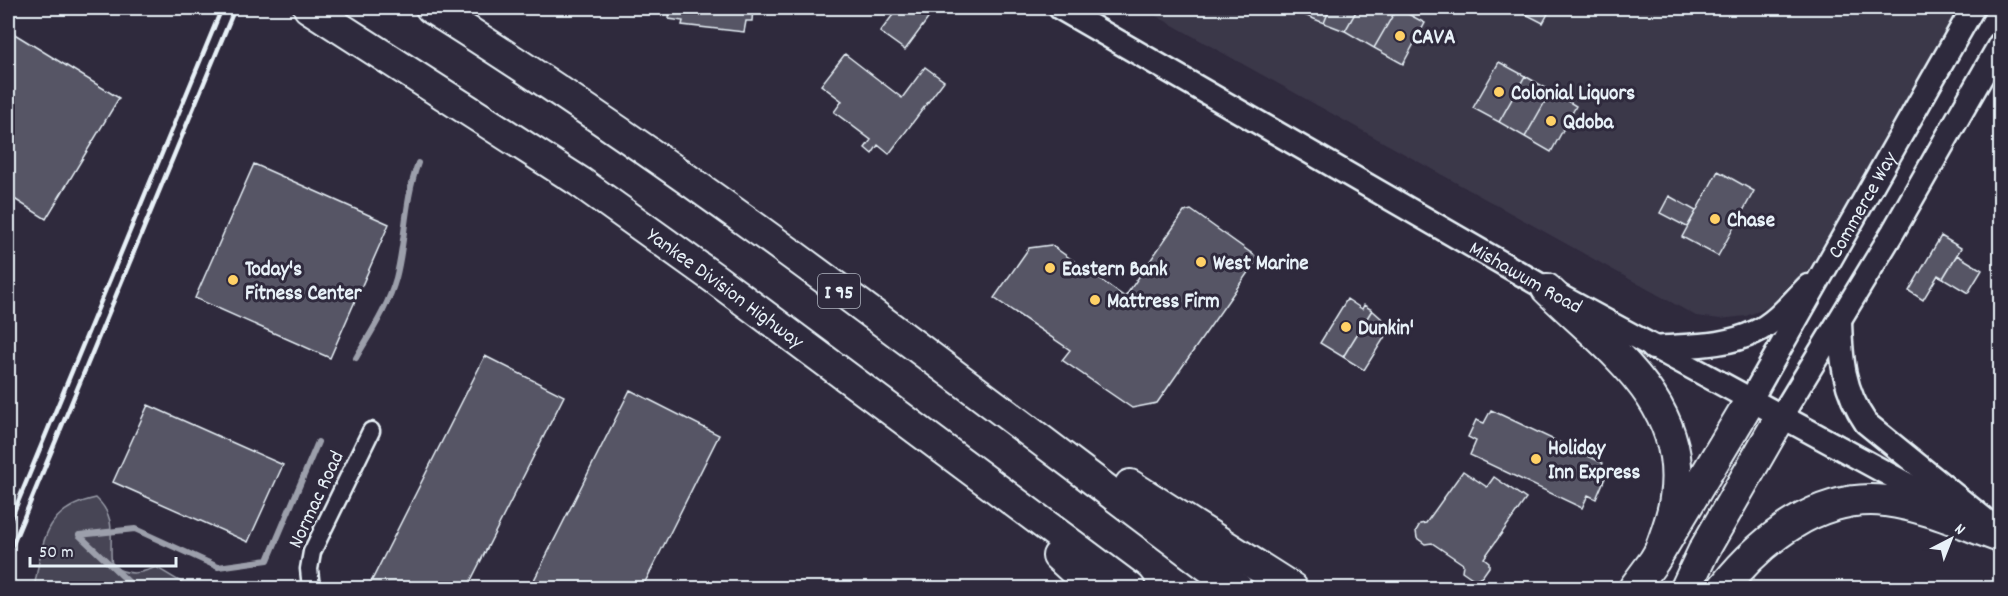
<svg xmlns="http://www.w3.org/2000/svg" width="2008" height="596" font-family="Dekko,sans-serif">
<style>
.built{fill:#3b3749}
.green{fill:#464455;stroke:#979aa6;stroke-width:1.5}
.lines{fill:none;stroke-linecap:round;stroke-linejoin:round}
.stream{stroke:#9c9fab;stroke-width:6}
.building{fill:#575565;stroke:#e8f1f8;stroke-width:1.5}
.street-casing{stroke:#e8f1f8;stroke-width:21}
.secondary-casing{stroke:#e8f1f8;stroke-width:27}
.highway-casing{stroke:#e8f1f8;stroke-width:34}
.street{stroke:#2f2a3d;stroke-width:16}
.secondary{stroke:#2f2a3d;stroke-width:22}
.highway{stroke:#2f2a3d;stroke-width:30}
.rail{stroke:#e8f1f8;stroke-width:4.5}
.poi-dot{fill:#ffd166;stroke:#2f2a3d;stroke-width:2}
.labels{text-anchor:middle;stroke-width:6;stroke-linejoin:round;paint-order:stroke}
.shield{fill:#2f2a3d;stroke:#b0b5c0;stroke-width:1.5}
.shield-label{font-size:20px;font-weight:bold;fill:#e8f1f8}
.poi-label{font-size:21px;font-weight:bold;fill:#e8f1f8;stroke:#2f2a3d;text-anchor:start}
.street-label{font-size:21px;fill:#e8f1f8;stroke:#2f2a3d}
</style>
<rect width="100%" height="100%" fill="#2f2a3d"/>
<filter id="ink" filterUnits="userSpaceOnUse"><feTurbulence type="fractalNoise" baseFrequency=".0167" numOctaves="2"/><feDisplacementMap in="SourceGraphic" scale="12" xChannelSelector="R" yChannelSelector="G"/><feConvolveMatrix kernelMatrix="1 2 1 2 8 2 1 2 1" color-interpolation-filters="sRGB"/></filter>
<g filter="url(#ink)">
<!-- built -->
<path class="built" d="M1142,8H1965L1803,278L1791,291L1769,307L1746,316L1720,319L1696,316Z"/>
<!-- green -->
<path class="green" d="M96,498C119,519 108,541 112,566C128,576 140,574 156,567L191,588H34C43,544 42,509 96,498Z"/>
<g class="lines">
<!-- stream -->
<path class="stream" d="M356,358C371,332 388,307 396,278C406,240 404,201 418,163
M135,588L79,535L135,529L218,567L268,560L318,442"/>
</g>
<!-- building -->
<path class="building" d="M670,8H753L752,21H746L744,32L682,25L683,21L669,19Z
M898,8H927L933,12L905,50L880,32Z
M1287,8H1330L1324,23Z
M1330,8H1358L1345,31L1324,23Z
M1358,8H1397L1374,48L1345,31Z
M1397,8L1425,23L1403,64L1374,48Z
M1514,8H1551L1543,23Z
M8,30L119,98L46,219L8,195Z
M845,54L902,98L925,67L944,81L889,154L878,145L872,154L865,148L871,140L834,112L842,101L821,85Z
M1499,62L1525,76L1499,122L1473,108Z
M1525,76L1551,91L1525,137L1499,122Z
M1551,91L1576,106L1551,152L1525,137Z
M254,164L389,224L330,358L195,298Z
M1718,171L1754,191L1718,256L1682,237Z
M1669,196L1696,211L1687,227L1660,213Z
M1191,210L1258,258L1157,403L1132,408L1062,360L1070,350L994,298L1029,248L1051,245L1125,297L1184,212Z
M1941,236L1961,248L1943,278L1938,275L1923,300L1909,291Z
M1957,255L1982,270L1968,293L1943,278Z
M1347,299L1362,309L1364,305L1372,310L1343,357L1320,343Z
M1372,310L1391,327L1364,370L1343,357Z
M485,356L564,396L467,588H368Z
M630,390L719,435L671,531L642,588H530Z
M148,405L283,465L248,542L113,482Z
M1491,410L1603,463L1598,474L1605,478L1596,499L1588,495L1582,508L1470,455L1476,441L1468,437L1476,420L1484,423Z
M1463,471L1487,487L1494,477L1526,499L1484,558L1489,562V567L1482,577L1475,580L1462,571L1463,564L1432,543L1425,544L1417,538L1416,531L1420,524L1426,523Z"/>
<g class="lines">
<defs>
<path id="street" d="M311,588L309,569L312,552L371,431"/>
<g id="secondary">
<path id="s1" d="M1060,8L1547,289L1949,507"/>
<path d="M1840,320C1841,358 1843,390 1866,423L1999,531"/>
<path d="M1653,348C1687,345 1724,347 1755,332C1776,323 1792,302 1808,286"/>
<path id="s2" d="M1750,401L1973,8"/>
<path d="M1780,418L1893,232L2000,44"/>
</g>
<g id="highway">
<path id="s3" d="M309,8L580,182L714,278L1130,588"/>
<path d="M431,8C711,183 972,390 1237,588"/>
<path d="M1547,289C1608,349 1689,402 1675,498C1673,516 1666,533 1660,550"/>
<path d="M1130,485L1292,588"/>
<path d="M1058,556L1093,588"/>
<path d="M1634,588L1654,561L1750,401"/>
<path d="M1686,588L1703,552L1780,418"/>
<path d="M1723,588C1762,539 1819,493 1886,501C1925,506 1964,524 2000,537"/>
</g>
</defs>
<!-- street casing -->
<use href="#street" class="street-casing"/>
<!-- secondary casing -->
<use href="#secondary" class="secondary-casing"/>
<!-- highway casing -->
<use href="#highway" class="highway-casing"/>
<!-- street -->
<use href="#street" class="street"/>
<!-- secondary -->
<use href="#secondary" class="secondary"/>
<!-- highway -->
<use href="#highway" class="highway"/>
<!-- rail -->
<path class="rail" d="M8,526L222,8
M8,556L235,8"/>
</g>
</g>
<!-- markers -->
<g class="poi-dot">
<circle cx="1400" cy="36" r="6"/>
<circle cx="1499" cy="92" r="6"/>
<circle cx="1551" cy="121" r="6"/>
<circle cx="1715" cy="219" r="6"/>
<circle cx="1201" cy="262" r="6"/>
<circle cx="1050" cy="268" r="6"/>
<circle cx="233" cy="280" r="6"/>
<circle cx="1095" cy="300" r="6"/>
<circle cx="1346" cy="327" r="6"/>
<circle cx="1536" cy="459" r="6"/>
</g>
<g class="labels">
<!-- shield labels -->
<rect class="shield" x="818" y="274" width="42" height="34" rx="4.5"/>
<g class="shield-label">
<text x="839" y="298">I 95</text>
</g>
<!-- poi labels -->
<g class="poi-label">
<text x="1412" y="43">CAVA</text>
<text x="1511" y="99">Colonial Liquors</text>
<text x="1563" y="128">Qdoba</text>
<text x="1727" y="226">Chase</text>
<text x="1213" y="269">West Marine</text>
<text x="245" y="275">Today's<tspan x="245" dy="24">Fitness Center</tspan></text>
<text x="1062" y="275">Eastern Bank</text>
<text x="1107" y="307">Mattress Firm</text>
<text x="1358" y="334">Dunkin'</text>
<text x="1548" y="454">Holiday<tspan x="1548" dy="24">Inn Express</tspan></text>
</g>
<!-- street labels -->
<g class="street-label">
<text dy="7" stroke="none"><textPath href="#s2" startOffset="226">Commerce Way</textPath></text>
<text dy="7" stroke="none"><textPath href="#s1" startOffset="538">Mishawum Road</textPath></text>
<text dy="7" stroke="none"><textPath href="#s3" startOffset="502">Yankee Division Highway</textPath></text>
<text transform="translate(315 499) rotate(-65)" y="7">Normac Road</text>
</g>
</g>
<!-- margin -->
<rect width="2008" height="596" fill="none" stroke="#2f2a3d" stroke-width="30"/>
<rect x="15" y="15" width="1978" height="566" fill="none" stroke="#e8f1f8" stroke-width="2" filter="url(#ink)"/>
<!-- north arrow -->
<g transform="translate(1951 539) rotate(42)" stroke="#2f2a3d" stroke-width="4.5" paint-order="stroke">
<path d="M0-4.5L10 22L0 15L-10 22Z" fill="#e8f1f8"/>
<text y="-9" font-size="16" font-weight="bold" text-anchor="middle" fill="#e8f1f8">N</text>
</g>
<!-- scale -->
<path d="M30 557v9h146v-9" fill="none" stroke="#e8f1f8" stroke-width="3"/>
<text x="39" y="557" font-size="18" fill="#e8f1f8" stroke="#2f2a3d" stroke-width="4.5" paint-order="stroke">50 m</text>
</svg>
